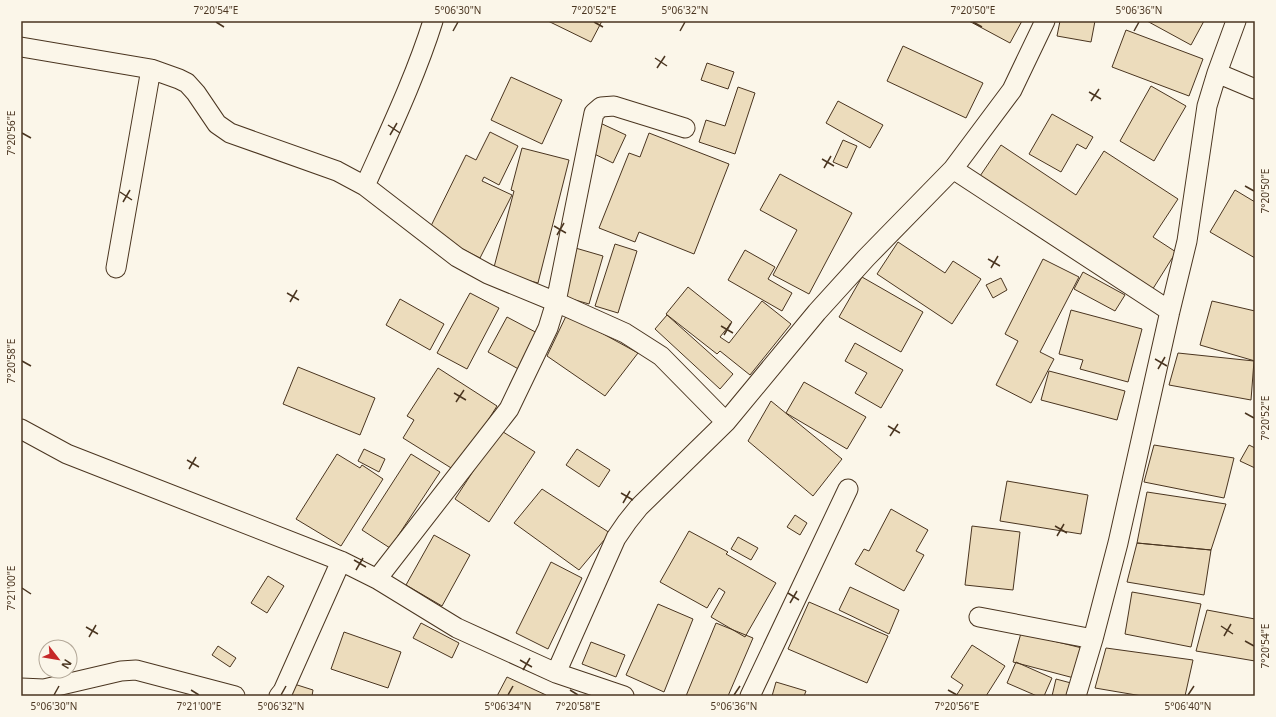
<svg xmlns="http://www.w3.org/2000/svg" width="1276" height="717" font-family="'Noto Sans',sans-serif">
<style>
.building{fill:#ecdcbc;stroke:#4a3520}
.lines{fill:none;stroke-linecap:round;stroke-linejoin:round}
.minor-casing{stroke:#4a3520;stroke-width:21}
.minor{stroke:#fbf6e9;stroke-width:19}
.ticks{fill:none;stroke:#4a3520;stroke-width:1.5}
.neatline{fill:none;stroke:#4a3520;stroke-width:1.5}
.ticks-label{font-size:10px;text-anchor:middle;fill:#4a3520}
</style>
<rect width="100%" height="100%" fill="#fbf6e9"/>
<!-- building -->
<path class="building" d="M548,21H602L591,42Z
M969,21H1022L1010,43Z
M1060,21H1095L1091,42L1057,36Z
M1147,21H1204L1191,45Z
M1126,30L1203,59L1189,96L1112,67Z
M903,46L983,83L966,118L887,81Z
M707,63L734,72L728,89L701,80Z
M511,77L562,100L542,144L491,120Z
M1151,86L1186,106L1154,161L1120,141Z
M738,87L755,93L735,154L699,142L706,120L725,126Z
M838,101L883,125L870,148L826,123Z
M1052,114L1093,137L1086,149L1077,144L1061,172L1029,154Z
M598,122L626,135L613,163L586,150Z
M490,132L518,146L499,185L484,177L482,181L512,195L480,258L428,232L466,155L476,160Z
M649,133L729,164L694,254L639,232L635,242L599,228L629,153L640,157Z
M843,140L857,146L847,168L833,162Z
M1001,145L1076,195L1104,151L1178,199L1153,237L1176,252L1149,295L976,182Z
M522,148L569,160L538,283L493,271L514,191L511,190Z
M780,174L852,213L809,294L773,275L797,230L760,210Z
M1235,190L1255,202V258L1210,232Z
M898,242L945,273L953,261L981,279L952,324L877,274Z
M615,244L637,251L618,313L595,306Z
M572,247L603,256L589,304L558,295Z
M745,250L775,267L768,279L792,293L782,311L728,280Z
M1043,259L1079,277L1040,352L1054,359L1031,403L996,385L1018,341L1005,334Z
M1083,272L1125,295L1115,311L1074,289Z
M862,277L923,312L901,352L839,317Z
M1001,278L1007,290L993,298L986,285Z
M688,287L732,322L720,337L729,343L762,301L791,324L750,375L720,351L717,354L666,314Z
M470,293L499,308L467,369L437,353Z
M400,299L444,324L430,350L386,325Z
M1212,301L1255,311V361L1200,345Z
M1071,310L1142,329L1128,382L1080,369L1083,360L1059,354Z
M567,314L638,353L605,396L547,356Z
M667,315L733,374L720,389L655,329Z
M507,317L541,335L522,371L488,352Z
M855,343L903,370L881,408L855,393L867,373L845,361Z
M1178,353L1254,361L1251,400L1169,385Z
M298,367L375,398L360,435L283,404Z
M438,368L497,406L456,471L403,438L414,420L407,416Z
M1049,371L1125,391L1117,420L1041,400Z
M804,382L866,417L847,449L786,413Z
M771,401L842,459L813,496L748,441Z
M500,430L535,452L489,522L455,499Z
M1154,445L1234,458L1224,498L1144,482Z
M1249,445L1255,448V468L1240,461Z
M364,449L385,459L379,472L358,461Z
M577,449L610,470L599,487L566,465Z
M337,454L360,468L362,465L383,479L341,546L296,519Z
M411,454L440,472L390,548L362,530Z
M1007,481L1088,495L1081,534L1000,521Z
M542,489L610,533L579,570L514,523Z
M1147,492L1226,504L1211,550L1137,543Z
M891,509L928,530L916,551L924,555L904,591L855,564L864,549L869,551Z
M795,515L807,523L800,535L787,527Z
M972,526L1020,532L1013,590L965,585Z
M689,531L728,552L726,554L776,583L745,637L711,617L725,592L719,588L707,608L660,582Z
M434,535L470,555L442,606L406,585Z
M738,537L758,548L751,560L731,549Z
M1137,543L1211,550L1204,595L1127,582Z
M551,562L582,578L548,649L516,633Z
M268,576L284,586L267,613L251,603Z
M850,587L899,610L889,634L839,610Z
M1132,592L1201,604L1191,647L1125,634Z
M809,602L888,636L867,683L788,649Z
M658,604L693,619L664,692L626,675Z
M1207,610L1255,619V661L1196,651Z
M421,623L459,643L452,658L413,638Z
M716,623L753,638L728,696H686Z
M344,632L401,652L388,688L331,669Z
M1021,633L1082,648L1074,678L1013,662Z
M591,642L625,655L616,677L582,664Z
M972,645L1005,666L986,696H956L963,685L951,677Z
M218,646L236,658L230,667L212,655Z
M1106,648L1193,660L1185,696H1142L1095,688Z
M1016,662L1052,678L1044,696H1037L1007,683Z
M507,677L546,695L545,696H497Z
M1056,679L1071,683L1068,696H1052Z
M776,682L806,691L804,696H772Z
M291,683L313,690L312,696H287Z"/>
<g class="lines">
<defs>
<path id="minor" d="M21,47L151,69L179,79L187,83L196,93L217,124L230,133L337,171L365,186L457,257L488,274L556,302L625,333L661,356L726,422
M1217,73L1255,89
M953,169L1170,311
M365,186C389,132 415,78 433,21
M116,268L151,69
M21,429L67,454L341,561L377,579L457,628L556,673L624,696
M377,579L509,409L548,328L556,302L594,113L601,107L614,106L685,128
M979,617L1093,639
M556,673L616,538L627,522L639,507L726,422L817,312L866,258L953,169L1012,90L1045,21
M21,688L44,689L121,671L136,670L235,696
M279,696L283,691L341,561
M750,696L848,489
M1076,696L1093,639L1118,543L1170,311L1187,241L1207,106L1217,73L1236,21"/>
</defs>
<!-- minor casing -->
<use href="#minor" class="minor-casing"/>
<!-- minor -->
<use href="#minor" class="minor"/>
</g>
<!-- ticks -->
<path class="ticks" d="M216,22L224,27M594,22L603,27M973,22L982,27M453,31L458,22M680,31L685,22M1134,31L1139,22M655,58L667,66M657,68L665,56M1089,92L1101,99M1091,101L1099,89M388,125L400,133M22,133L31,138M390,135L397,123M822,159L834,166M824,168L831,156M1245,186L1254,191M120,192L132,200M123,202L130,190M554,226L566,233M557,235L564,223M988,259L1000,266M991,268L998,256M287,293L299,300M290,302L297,290M721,326L733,333M724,335L731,323M1155,359L1167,366M22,361L31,366M1158,369L1165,357M454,393L466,400M456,402L464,390M1245,413L1254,418M888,426L900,433M890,436L898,424M187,460L199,467M189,469L196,457M621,493L633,500M623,503L630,491M1055,526L1067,533M1057,536L1064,524M354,560L366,567M356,570L363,558M22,588L31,594M788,593L799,600M790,603L797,591M1221,626L1233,634M86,627L98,634M1224,636L1231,624M89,637L96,625M1245,641L1254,646M520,660L532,667M523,670L530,658M191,690L199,695M570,690L578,695M948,690L957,695M54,695L59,686M281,695L286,686M508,695L513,686M734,695L740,686M1188,695L1194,686"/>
<!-- border -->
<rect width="1276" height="717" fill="none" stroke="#fbf6e9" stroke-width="44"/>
<!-- north arrow -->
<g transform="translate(58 659) rotate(121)"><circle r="19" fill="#fbf6e9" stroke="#b4a999"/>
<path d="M0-3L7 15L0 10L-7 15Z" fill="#c62828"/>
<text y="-6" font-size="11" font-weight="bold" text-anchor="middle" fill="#4a3520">N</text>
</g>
<rect x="22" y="22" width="1232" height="673" class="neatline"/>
<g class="ticks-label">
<text x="216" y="14">7°20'54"E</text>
<text x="458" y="14">5°06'30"N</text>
<text x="594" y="14">7°20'52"E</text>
<text x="685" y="14">5°06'32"N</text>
<text x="973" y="14">7°20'50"E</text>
<text x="1139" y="14">5°06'36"N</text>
<text transform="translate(11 133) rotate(-90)" y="4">7°20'56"E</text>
<text transform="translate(1265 191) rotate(-90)" y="4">7°20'50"E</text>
<text transform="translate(11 361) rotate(-90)" y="4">7°20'58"E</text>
<text transform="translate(1265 418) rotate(-90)" y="4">7°20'52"E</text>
<text transform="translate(11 588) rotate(-90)" y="4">7°21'00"E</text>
<text transform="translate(1265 646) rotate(-90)" y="4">7°20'54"E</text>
<text x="54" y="710">5°06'30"N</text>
<text x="199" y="710">7°21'00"E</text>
<text x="281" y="710">5°06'32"N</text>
<text x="508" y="710">5°06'34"N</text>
<text x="578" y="710">7°20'58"E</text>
<text x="734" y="710">5°06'36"N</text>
<text x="957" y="710">7°20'56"E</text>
<text x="1188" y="710">5°06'40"N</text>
</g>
</svg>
